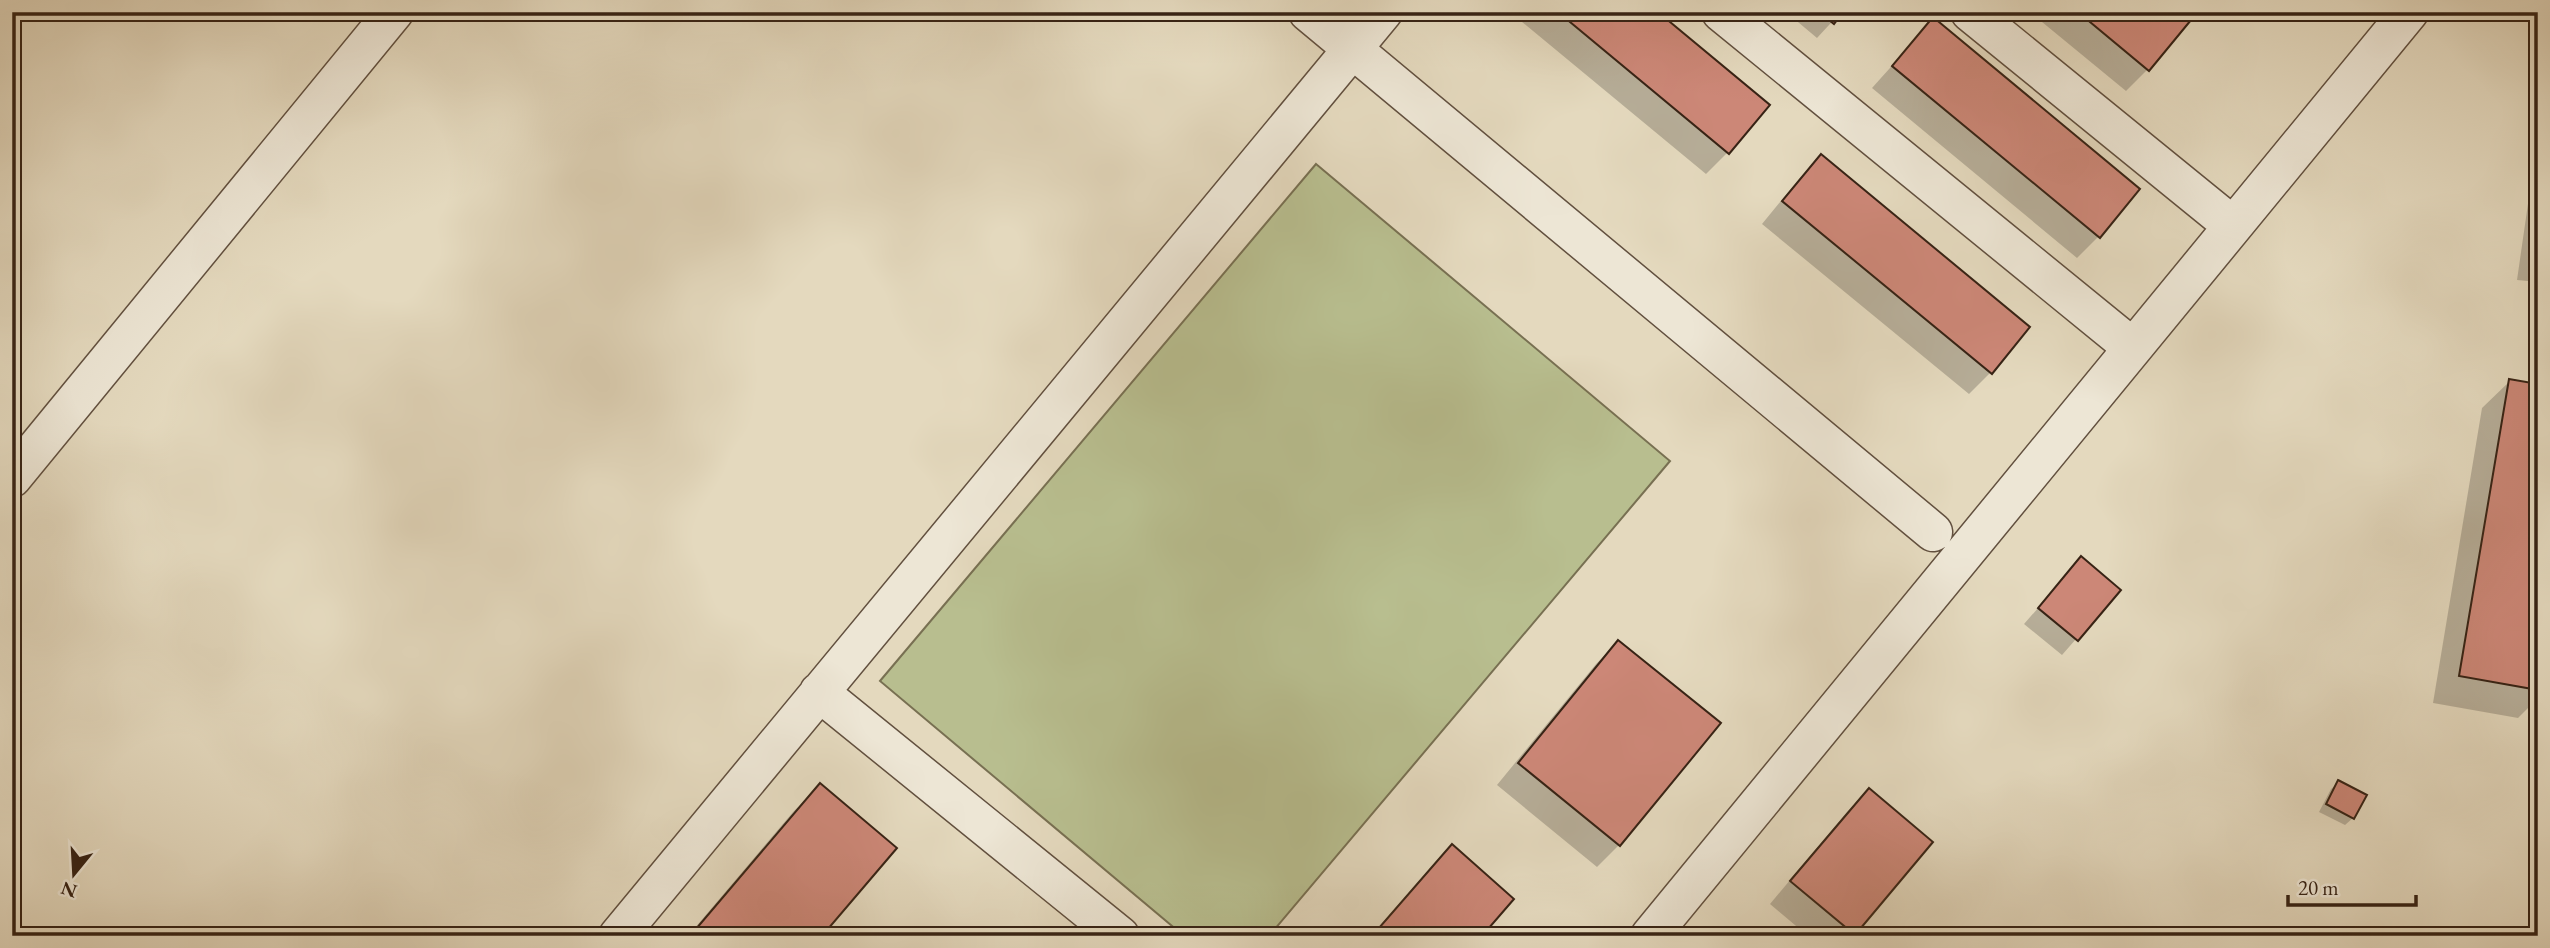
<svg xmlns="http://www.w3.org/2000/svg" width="2550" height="948" font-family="'EB Garamond',serif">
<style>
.green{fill:#b8be8f;stroke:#787052;stroke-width:2}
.shadow{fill:#0003}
.building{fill:#cc8777;stroke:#372315;stroke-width:2}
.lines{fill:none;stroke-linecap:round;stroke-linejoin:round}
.minor-casing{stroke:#62503f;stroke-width:41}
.minor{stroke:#ede6d5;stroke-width:38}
</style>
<rect width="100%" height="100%" fill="#e4d9be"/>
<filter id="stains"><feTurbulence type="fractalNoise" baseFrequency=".00286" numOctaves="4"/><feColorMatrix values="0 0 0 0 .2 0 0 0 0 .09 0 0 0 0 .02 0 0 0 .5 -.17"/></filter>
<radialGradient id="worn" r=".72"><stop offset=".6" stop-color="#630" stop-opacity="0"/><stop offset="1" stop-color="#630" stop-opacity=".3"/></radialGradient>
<!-- green -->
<path class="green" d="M1316,164L1670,461L1269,936H1184L880,681Z"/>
<!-- shadow -->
<path class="shadow" d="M1510,12H1655L1728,152L1706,174Z
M1786,12H1841L1817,38Z
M2030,12H2179L2148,69L2126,91Z
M1933,20L2099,236L2077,258L1872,88Z
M1821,157L1991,372L1969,394L1762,224L1799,179Z
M2538,170V282L2517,280L2532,176Z
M2510,381L2538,386V698L2518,718L2433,703L2482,408Z
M2081,559L2119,590L2062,655L2024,624Z
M1618,642L1619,845L1597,867L1497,785L1596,664Z
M2339,782L2353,818L2345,825L2319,812L2331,789Z
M820,785V936H688L793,812Z
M1869,790L1931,842L1852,936H1808L1770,904L1847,812Z
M1452,847L1480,936H1371L1430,869Z"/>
<!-- building -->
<path class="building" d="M1558,12H1658L1770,105L1729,154Z
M1819,12H1843L1834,24Z
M2078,12H2182L2191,20L2149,71Z
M1933,17L2140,189L2100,238L1892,66Z
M1821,154L2030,327L1992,374L1782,201Z
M2509,379L2538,384V690L2459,676Z
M2081,556L2121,590L2078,641L2038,608Z
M1618,640L1721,723L1620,846L1518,763Z
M2338,780L2367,795L2354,819L2326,804Z
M820,783L897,848L822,936H690Z
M1869,788L1933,842L1855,935L1790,881Z
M1452,844L1514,899L1482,936H1372Z"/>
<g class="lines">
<defs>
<path id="minor" d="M1308,12L1933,532
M1721,12L2133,348
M1970,12L2233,226
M12,478L394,12
M819,692L1120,936
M618,936L1383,12
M1650,936L2409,12"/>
</defs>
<!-- minor casing -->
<use href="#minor" class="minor-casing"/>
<!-- minor -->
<use href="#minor" class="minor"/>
</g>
<!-- margin -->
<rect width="2550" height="948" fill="none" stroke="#e4d9be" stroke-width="42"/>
<rect x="14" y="14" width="2522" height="920" fill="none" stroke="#372315" stroke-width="3.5"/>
<rect x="21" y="21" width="2508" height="906" fill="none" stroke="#372315" stroke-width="2"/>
<!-- north arrow -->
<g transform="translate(74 874) rotate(198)" stroke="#ede6d5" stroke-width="5" paint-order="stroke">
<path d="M0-5L12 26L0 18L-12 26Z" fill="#372315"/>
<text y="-10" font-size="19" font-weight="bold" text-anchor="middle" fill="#372315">N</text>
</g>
<!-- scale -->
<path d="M2288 895v10h128v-10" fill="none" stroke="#372315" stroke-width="3.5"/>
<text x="2298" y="895" font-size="21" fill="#372315" stroke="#ede6d5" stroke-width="5" paint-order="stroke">20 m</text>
<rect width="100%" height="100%" filter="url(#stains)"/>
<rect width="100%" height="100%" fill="url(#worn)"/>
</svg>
